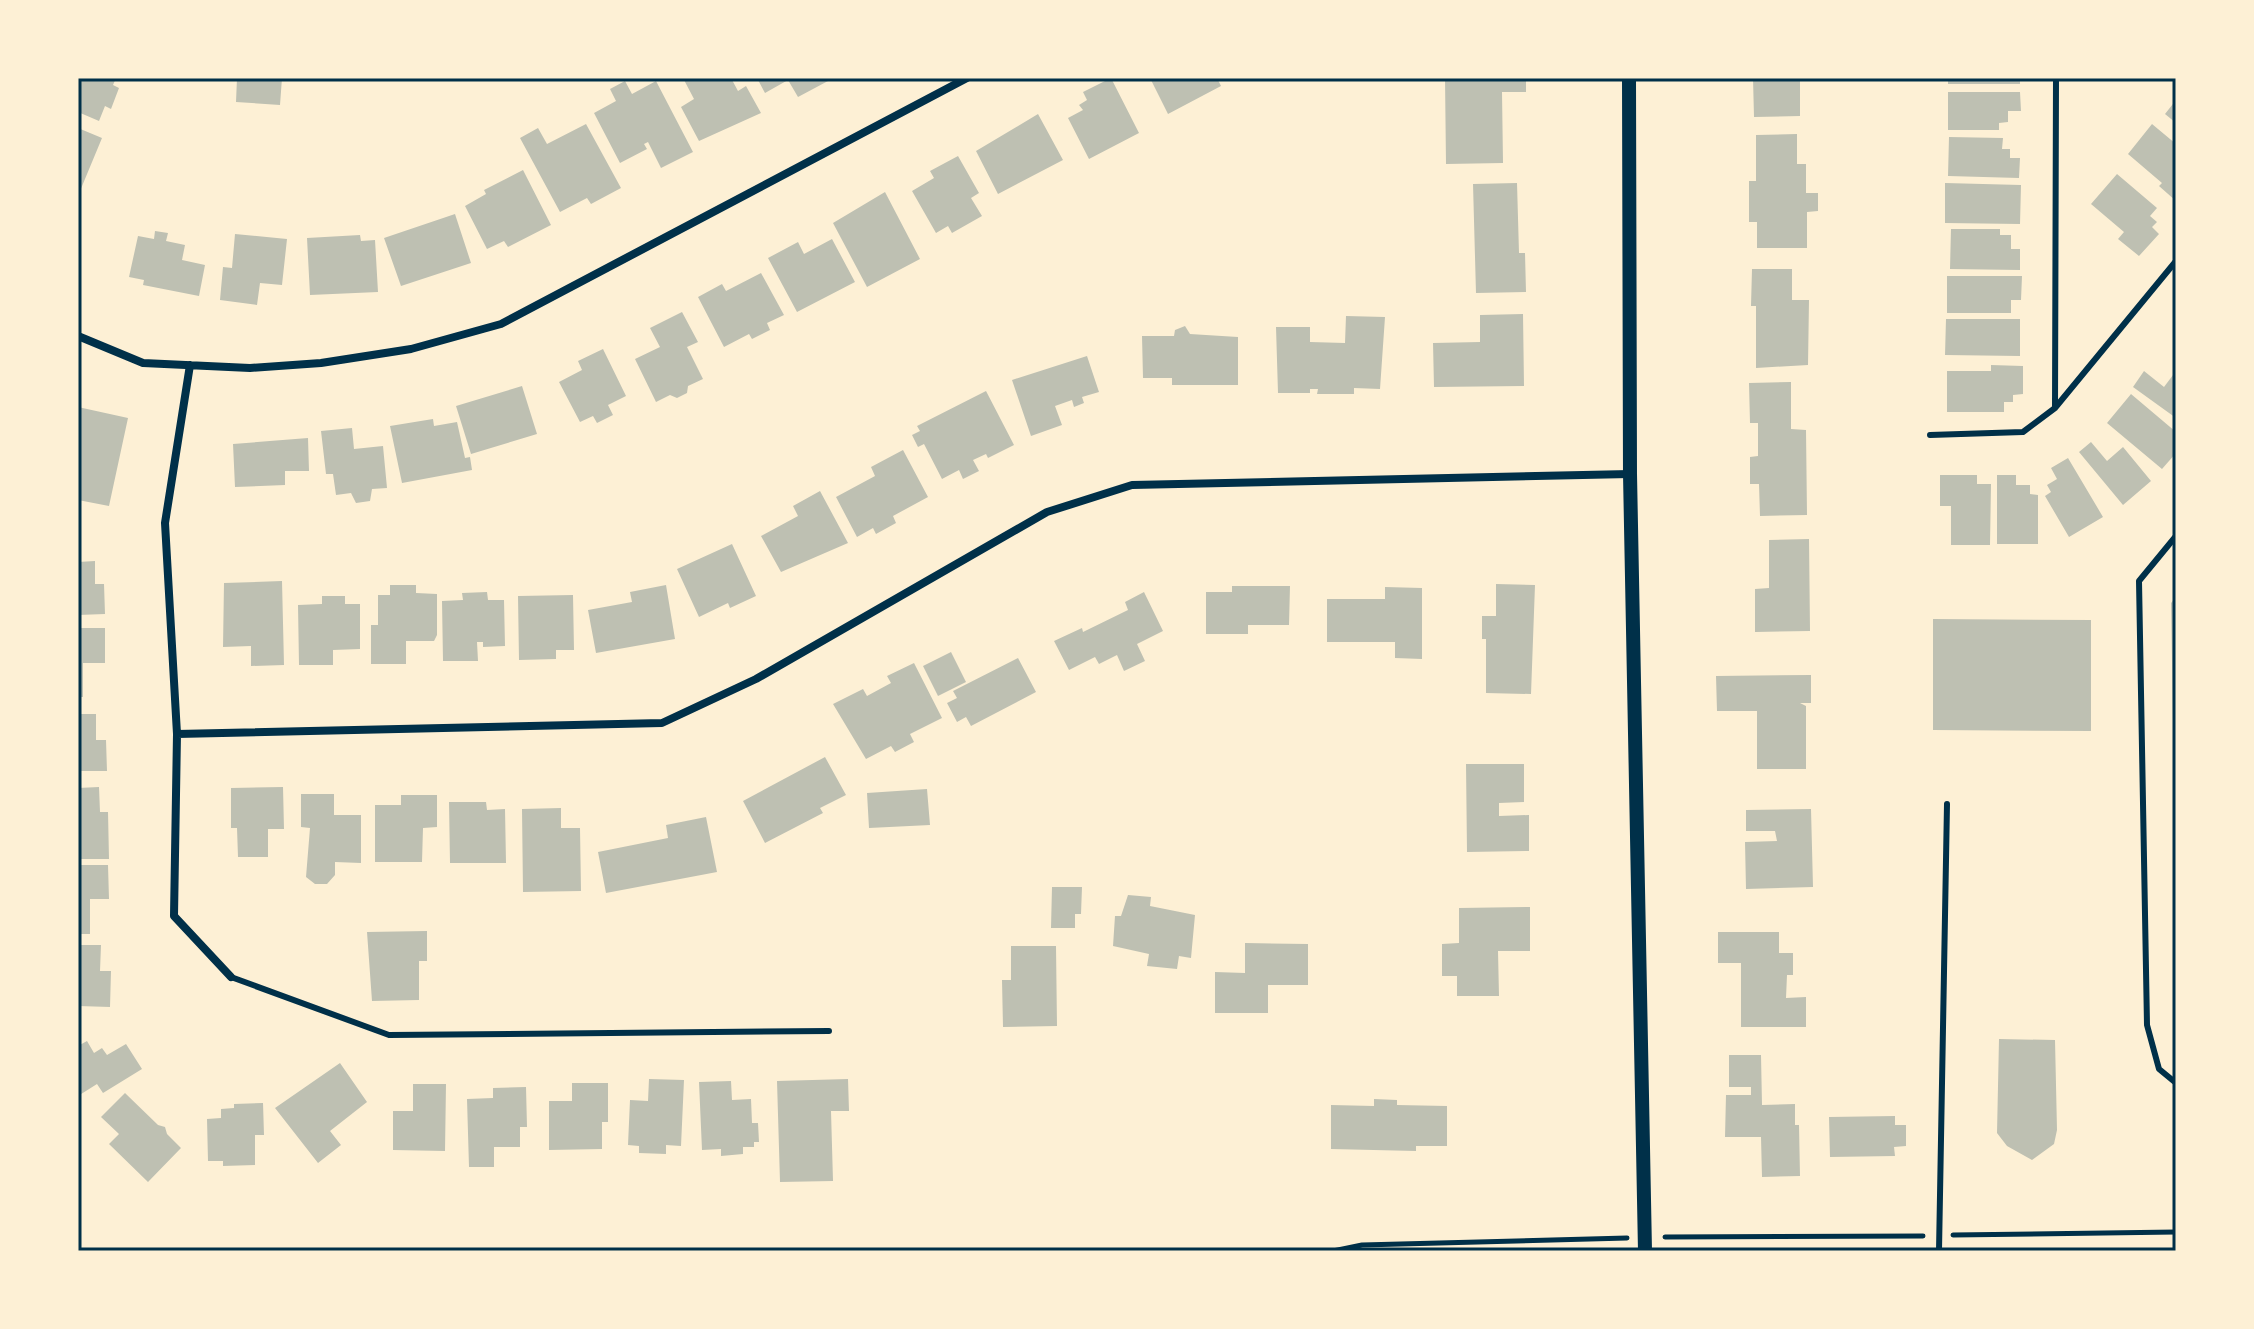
<svg xmlns="http://www.w3.org/2000/svg" width="2254" height="1329" font-family="Jost,sans-serif">
<style>
.building{fill:#bec0b2}
.lines{fill:none;stroke-linecap:round;stroke-linejoin:round}
.path{stroke:#003049;stroke-width:5}
.service{stroke:#003049;stroke-width:6}
.minor{stroke:#003049;stroke-width:8}
.tertiary{stroke:#003049;stroke-width:14}
.neatline{fill:none;stroke:#003049;stroke-width:3}
</style>
<rect width="100%" height="100%" fill="#fdf0d5"/>
<!-- building -->
<path class="building" d="M78,78H116L113,85L119,88L111,109L105,106L99,121L78,112Z
M237,78H282L280,105L236,102Z
M683,78H731L738,91L746,86L761,113L699,141L681,107L694,99Z
M757,78H826L828,81L798,97L788,80L765,93Z
M1111,78L1139,133L1089,159L1068,118L1083,110L1079,105L1087,100L1083,92Z
M1150,78H1217L1221,86L1168,114Z
M1445,78H1526V92H1502L1503,163L1446,164Z
M1753,78H1816V81H1800V116L1754,117Z
M1948,78H2020V84H1948Z
M625,81L632,94L656,81L693,152L661,168L648,142L644,144L647,149L620,163L594,113L616,101L610,89Z
M1948,92H2020L2021,111H2008V122L1999,123V130H1948Z
M2176,100V123L2165,114Z
M1038,114L1063,160L998,194L976,151Z
M586,124L621,188L591,204L587,198L560,212L520,138L538,128L547,144Z
M2152,124L2176,144V201L2159,186L2162,183L2128,154Z
M78,128L102,138L80,191L78,190Z
M1797,134V164H1806V193H1818V211L1807,212V248H1757V222H1749V181H1756V135Z
M1949,137L2003,138L2002,149H2010V158H2020L2019,178L1948,176Z
M958,156L979,193L971,198L982,216L952,233L948,226L936,233L912,191L934,178L930,171Z
M523,170L551,225L508,247L504,241L487,249L465,206L486,194L484,190Z
M2117,174L2157,208L2150,216L2157,222L2152,227L2159,234L2139,256L2118,239L2124,232L2091,204Z
M1517,183L1519,253H1525L1526,292L1476,293L1473,184Z
M1945,183L2021,185L2020,224L1945,223Z
M885,192L920,259L867,287L833,223Z
M455,214L471,263L401,286L384,238Z
M1951,229H2000V235H2011V249H2020V270L1950,269Z
M155,231L168,233L166,241L185,245L182,260L205,265L199,296L143,285L144,280L129,277L138,236L154,239Z
M235,234L287,239L282,285L260,283L257,305L220,300L223,267L232,268Z
M360,235L361,241L375,240L378,292L310,295L307,238Z
M832,239L855,282L797,312L768,258L798,242L804,254Z
M1752,269H1792V300H1809L1808,365L1756,368V306H1751Z
M761,273L784,315L767,323L770,330L752,339L749,334L724,347L698,297L722,284L726,291Z
M1947,276H2022L2021,300H2011V313H1947Z
M682,312L698,342L687,347L703,379L688,386L687,393L677,398L670,395L656,402L635,359L660,347L650,328Z
M1523,314L1524,386L1434,387L1433,343L1480,342V315Z
M1346,316L1385,317L1380,389L1354,388V394H1317L1318,389H1310V393H1278L1276,327H1310V342L1345,343Z
M1946,319H2020V356L1945,355Z
M1185,326L1190,334L1238,337V385H1172V378H1143L1142,336H1174L1175,330Z
M603,349L626,396L608,405L613,415L597,423L593,416L580,422L559,382L582,370L578,361Z
M1087,356L1099,392L1082,397L1084,403L1074,407L1072,400L1055,406L1062,425L1031,436L1012,380Z
M1991,365L2023,366V394L2013,395V402H2004V412H1947V371H1991Z
M2144,371L2164,387L2176,371V418L2133,387Z
M1791,382V429L1806,430L1807,515L1760,516L1759,484H1750V457L1758,456V423H1750L1749,383Z
M522,386L537,434L471,454L456,406Z
M986,391L1014,445L988,458L986,454L973,460L979,471L963,479L959,470L942,479L924,444L918,447L912,435L920,431L917,426Z
M2131,394L2176,432V453L2162,469L2107,423Z
M78,407L128,418L109,506L78,500Z
M433,419L434,426L457,422L465,458L470,457L472,470L402,483L390,426Z
M352,428L354,449L383,446L387,488L372,489L370,501L356,503L351,493L336,495L333,474H326L321,431Z
M308,438L309,471H285V485L235,487L233,444Z
M2091,442L2107,461L2123,447L2151,481L2123,505L2079,452Z
M903,450L928,497L893,516L896,523L876,534L873,528L857,537L836,497L875,476L871,467Z
M2068,458L2103,517L2069,537L2045,496L2051,492L2047,485L2057,479L2051,468Z
M1940,475H1977V484H1991L1990,545H1951V506H1940Z
M1997,475H2016V485H2030V494L2038,495V544H1997Z
M820,491L848,543L781,572L761,536L798,516L793,506Z
M1809,539L1810,631L1755,632V589L1769,588V540Z
M732,544L756,596L730,608L728,603L699,617L677,569Z
M95,561V584H104L105,614L78,615V562Z
M282,581L284,665L251,666V646L223,647L224,583Z
M1496,584L1535,585L1531,694L1486,693V639H1482V616H1496Z
M390,585H416V593L437,594V635L434,641H406V664H371V625H378V595H390Z
M666,585L675,639L596,653L588,610L632,602L630,592Z
M1232,586H1290L1289,625H1248V634H1206V592H1232Z
M1385,587L1422,588V659L1395,658V642H1327V599H1385Z
M487,592L488,600H504L505,646L483,647V642H477L478,661H443L442,601L463,600L462,593Z
M1144,592L1163,631L1137,644L1145,661L1124,671L1117,655L1099,664L1095,657L1069,670L1054,641L1082,628L1083,632L1128,610L1125,602Z
M573,595L574,650H556V659L519,660L518,596Z
M322,596H345V604H360V649L333,650V665H299L298,605L322,604Z
M2176,597V720H2173L2171,603Z
M1933,619L2091,620V731L1933,730Z
M78,628H105V663H83V697H78Z
M951,652L966,682L938,696L923,666Z
M1018,658L1036,692L971,726L966,717L957,722L947,703L957,698L953,691Z
M914,663L942,718L910,734L914,742L895,752L891,746L866,759L833,704L863,689L867,696L891,683L887,676Z
M1811,675V703H1800L1806,706V769H1757V711H1717L1716,676Z
M78,714H96V740H106L107,771H78Z
M825,757L846,795L820,808L823,813L765,843L743,801Z
M1466,764H1524V802L1499,803V816L1529,815V851L1467,852Z
M99,787L100,812H108L109,859H78V788Z
M283,787L284,829H268V857H238L237,828H231V788Z
M927,789L930,825L869,828L867,793Z
M301,794H334V815H361V863L335,862V875L327,884H315L306,877L310,828L301,827Z
M401,795H437V827L423,828L422,862H375V805H401Z
M449,802H486L487,810L505,809L506,863H450Z
M561,808V828H580L581,891L523,892L522,809Z
M1811,809L1813,887L1746,889L1745,842L1777,841L1775,831H1746V810Z
M706,817L717,872L606,893L598,852L668,838L666,825Z
M78,865H108L109,899H90V934H78Z
M1052,887H1082L1081,914H1075V928H1051Z
M1128,895L1151,897L1150,906L1195,915L1191,958L1179,956L1177,969L1147,966L1149,954L1113,946L1115,916H1121Z
M1530,907V951H1498L1499,996H1457V976H1442V944L1459,943V908Z
M427,931V961H419V1000L372,1001L367,932Z
M1718,932H1779V953H1793V975H1787L1786,998L1806,997V1027H1741V963H1718Z
M1245,943L1308,944V985H1268V1013H1215V972L1245,973Z
M78,945H101L100,971H111L110,1007L78,1006Z
M1011,946H1056L1057,1026L1003,1027L1002,980H1011Z
M1999,1039L2055,1040L2057,1130L2054,1144L2032,1160L2007,1146L1997,1133Z
M87,1041L94,1053L102,1048L107,1055L126,1044L142,1069L103,1093L97,1084L78,1096V1046Z
M1729,1055H1761L1762,1105L1795,1104V1125H1799L1800,1176L1762,1177L1761,1137H1725L1726,1095H1751V1087H1729Z
M340,1063L367,1102L330,1131L341,1145L318,1163L275,1108Z
M649,1079L684,1080L681,1146L666,1145V1154L639,1153V1146L628,1145L630,1100L648,1101Z
M848,1079L849,1111H831L833,1181L780,1182L777,1081Z
M731,1081L732,1100L751,1099L752,1123H758L759,1142H754V1147H743V1154L721,1156V1149L702,1150L699,1082Z
M572,1083H608V1122H602V1149L549,1150V1101H572Z
M413,1084H446L445,1151L393,1150V1111H413Z
M526,1087L527,1127H520V1147H494V1167H469L467,1099L493,1098V1088Z
M125,1093L158,1125L165,1127L167,1134L181,1148L148,1182L109,1144L119,1134L101,1117Z
M1374,1099L1397,1100V1105L1447,1106V1146H1416V1151L1331,1149V1105L1374,1106Z
M263,1103L264,1135H255V1165L223,1166V1161H208L207,1119L221,1118V1109L234,1108V1104Z
M1895,1116V1125H1906V1146L1894,1147L1895,1156L1830,1157L1829,1117Z"/>
<g class="lines">
<!-- path -->
<path class="path" d="M1953,1235L2176,1232
M1665,1237L1923,1236
M1081,1251H1184
M1333,1251L1362,1245L1627,1238"/>
<!-- service -->
<path class="service" d="M2055,408L2056,78
M1930,435L2023,432L2055,408L2176,261
M2176,536L2139,581L2147,1025L2159,1069L2176,1083
M231,977L389,1035L829,1031
M1939,1251L1947,804"/>
<!-- minor -->
<path class="minor" d="M78,336L143,363L250,368L321,363L411,349L501,324L967,78
M190,365L165,523L177,734L174,916L231,977
M177,734L662,723L756,679L1047,512L1132,485L1630,474"/>
<!-- tertiary -->
<path class="tertiary" d="M1629,78L1630,474L1645,1251"/>
</g>
<!-- border -->
<rect width="2254" height="1329" fill="none" stroke="#fdf0d5" stroke-width="160"/>
<rect x="80" y="80" width="2094" height="1169" class="neatline"/>
</svg>
